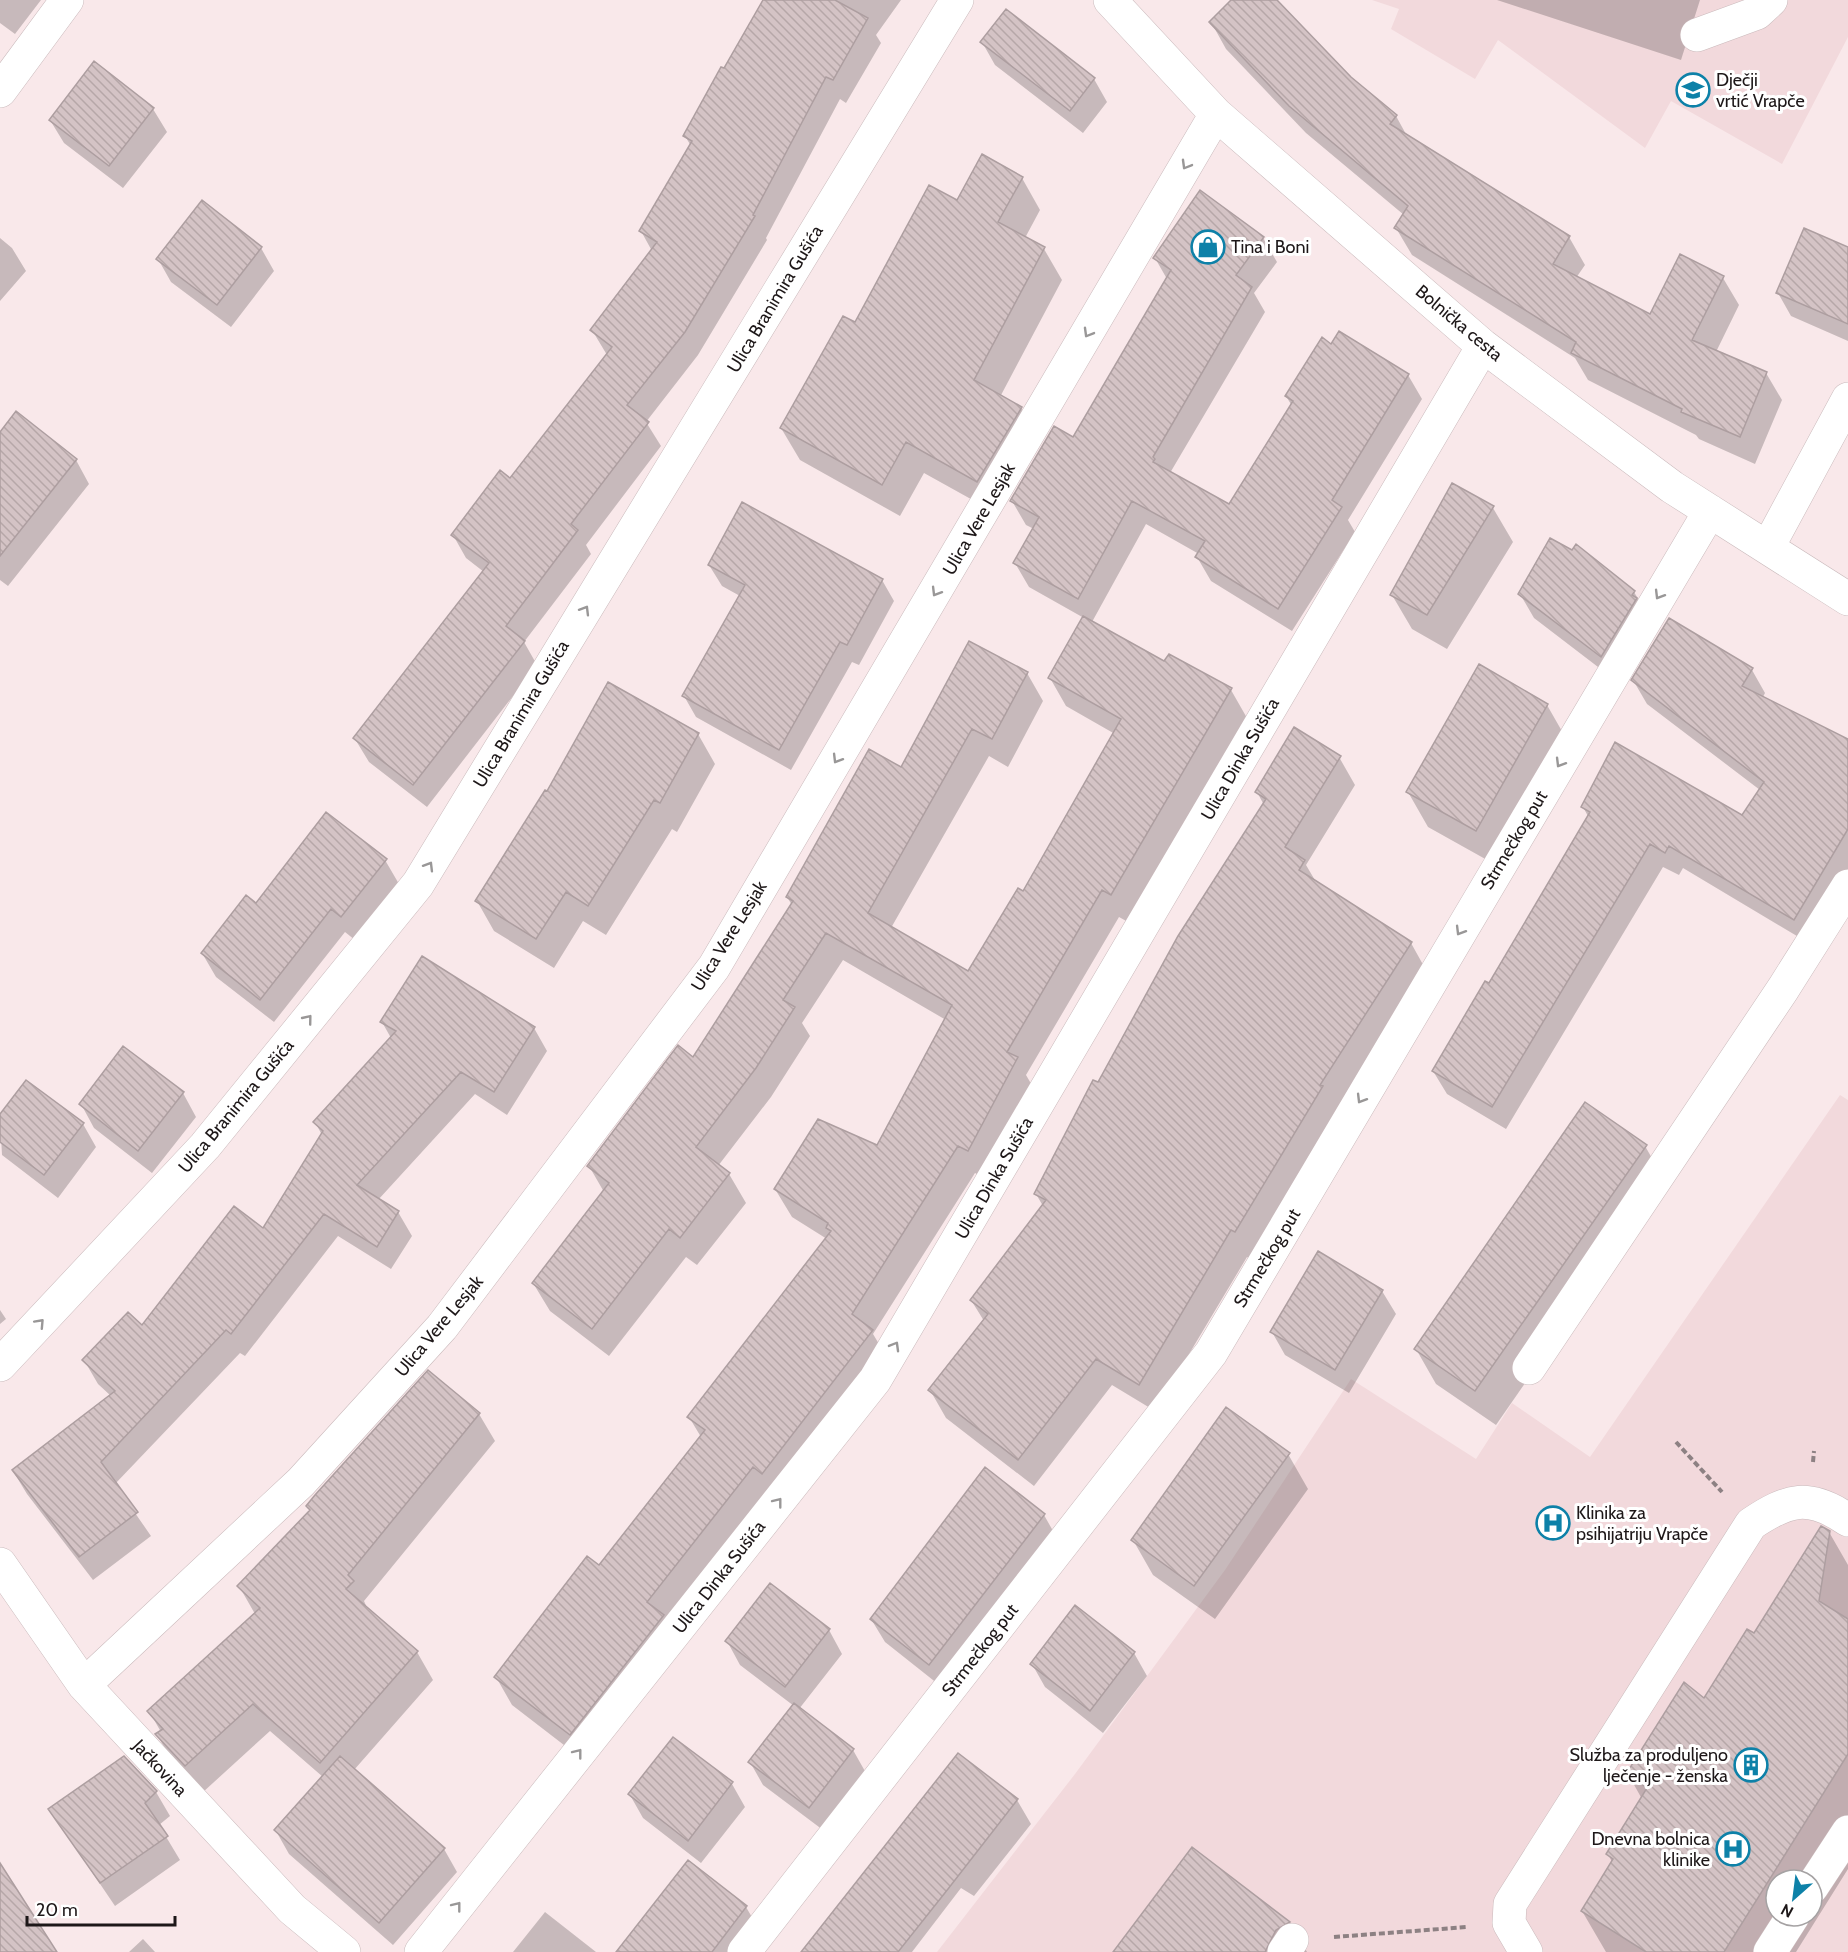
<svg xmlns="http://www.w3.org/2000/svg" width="1848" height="1952" font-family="Cabin,sans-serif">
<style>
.built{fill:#f2d9dc;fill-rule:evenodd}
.shadow{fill:#0003;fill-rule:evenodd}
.building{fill:url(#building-back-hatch);stroke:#ad9ea0;stroke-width:1.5}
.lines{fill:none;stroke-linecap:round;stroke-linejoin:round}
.minor-casing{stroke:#cababc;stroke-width:34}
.path{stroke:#8d8183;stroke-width:4;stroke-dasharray:6 3;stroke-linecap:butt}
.minor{stroke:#fff;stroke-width:33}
.oneway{stroke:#999797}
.labels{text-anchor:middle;stroke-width:6;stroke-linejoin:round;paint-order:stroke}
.poi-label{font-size:18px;fill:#1d1718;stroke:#fff;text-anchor:start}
.street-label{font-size:18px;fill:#1d1718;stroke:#fff}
</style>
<defs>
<pattern id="building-back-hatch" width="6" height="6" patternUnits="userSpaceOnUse" patternTransform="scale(1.5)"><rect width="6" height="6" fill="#d4c3c5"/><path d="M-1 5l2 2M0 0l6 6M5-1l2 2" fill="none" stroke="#b6a7a8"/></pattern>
</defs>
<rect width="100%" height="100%" fill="#f9e8ea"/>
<!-- built -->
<path class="built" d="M1372,0H1848V37L1782,164L1671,101L1645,148L1498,40L1475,79L1391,29L1399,9Z
M1840,1095L1848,1100V1952H937L1075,1774L1225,1570L1351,1379L1476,1459L1512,1403L1590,1457ZM1776,1880H1812V1916H1776Z"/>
<!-- shadow -->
<path class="shadow" d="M0,0H41L15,34L0,23Z
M765,0H901L876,35L881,43L846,103L840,99L766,238L767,240L698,355L646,422L661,446L586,545L591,554L524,642L537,665L427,807L369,762L355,739L484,572L466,558L453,535L510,480L607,355L592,330L652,251L641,231L691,146L685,136Z
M1234,0H1275L1350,78L1396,116L1407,136L1569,237L1585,265L1576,278L1651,316L1681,256L1723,278L1739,305L1716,352L1766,373L1782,400L1755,464L1699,439L1696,435L1588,380L1575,358L1412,255L1396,228L1404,215L1306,133L1226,49L1211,22Z
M1497,0H1700L1681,60Z
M982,42L1094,79L1107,102L1083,133L995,65Z
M153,109L167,132L123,188L64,143L50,120Z
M1022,178L1040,210L1025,238L1044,249L1062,280L1000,397L1021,408L1039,440L996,513L924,473L900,516L800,460L781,428L855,324L958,202Z
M0,238L12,248L26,271L0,301Z
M1263,238L1277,262L1254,293L1265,312L1170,473L1230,506L1292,406L1286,396L1332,346L1408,375L1422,399L1348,520L1355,532L1292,631L1211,581L1197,557L1199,554L1146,524L1092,622L1165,663L1231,690L1247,718L1128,922L1119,917L1026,1075L1033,1087L984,1178L975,1173L873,1334L888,1359L586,1762L512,1705L496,1677L600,1567L701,1437L689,1417L827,1239L792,1217L775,1189L877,1147L946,1020L843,960L802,1023L810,1036L771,1097L718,1166L729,1174L746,1203L697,1265L686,1257L609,1356L550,1311L533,1283L604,1192L589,1166L694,1059L792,905L787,897L901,770L1027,673L1043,701L1008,767L989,756L891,928L969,973L1023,893L1115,734L1066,706L1050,678L1084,618L1029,587L1015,563L1034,529L1026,525L1012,501L1074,439L1167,279L1155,258Z
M261,248L274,271L231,327L171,282L158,259Z
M1848,248V341L1791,316L1778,293Z
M0,434L76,460L89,484L8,586L0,580Z
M1493,508L1513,542L1447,649L1412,629L1392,595Z
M709,565L882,580L894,601L859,665L852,662L791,770L696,717L684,696L740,596L722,586Z
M1634,592L1648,615L1615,680L1534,618L1520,594Z
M1752,670L1765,693L1763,697L1848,741V874L1807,942L1683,868L1679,875L1663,867L1506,1129L1447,1094L1433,1071L1489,985L1589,818L1583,807L1742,817L1760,790L1647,704L1633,680Z
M1547,705L1567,740L1496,865L1428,827L1408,792Z
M698,734L715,764L677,832L672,829L606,935L583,921L554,968L494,931L477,901Z
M1339,757L1355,785L1306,865L1316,882L1411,943L1426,970L1250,1259L1247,1257L1155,1411L1112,1385L1034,1486L946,1418L930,1390L984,1321L971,1300L1043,1206L1036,1194L1264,805L1257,792Z
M385,860L399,884L355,940L345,932L274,1022L216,977L202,953L256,905Z
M382,1022L534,1028L547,1051L507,1115L475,1094L378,1200L398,1212L412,1236L391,1269L338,1236L245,1356L240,1353L115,1484L151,1536L93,1580L27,1494L13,1471L111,1396L98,1384L84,1360L142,1327L263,1230L322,1135L315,1122L391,1038Z
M183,1093L196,1117L152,1173L94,1128L81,1104Z
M0,1117L83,1124L96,1147L58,1198L2,1155Z
M1645,1146L1665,1181L1496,1425L1436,1384L1416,1349Z
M1382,1291L1396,1314L1349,1393L1285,1355L1272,1332Z
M0,1310L6,1319L0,1324Z
M479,1414L495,1441L364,1601L368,1610L417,1652L433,1680L354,1770L444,1849L457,1872L393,1945L289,1854L276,1831L323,1777L270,1731L202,1793L173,1762L157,1735L161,1732L149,1711L255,1614L239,1586L311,1511L307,1506Z
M1288,1454L1308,1489L1215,1619L1153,1575L1133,1540Z
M1044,1515L1057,1538L943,1688L885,1642L871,1619Z
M1829,1532L1848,1565V1869L1796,1952H1606L1582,1911L1612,1862L1608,1854L1642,1799L1628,1774L1704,1701ZM1776,1880H1812V1916H1776Z
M771,1585L829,1630L842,1654L799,1709L853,1750L866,1773L823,1830L763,1785L750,1762L794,1706L740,1665L727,1641Z
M1134,1653L1147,1676L1103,1733L1045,1687L1032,1664Z
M673,1739L732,1784L745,1807L701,1863L643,1818L630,1795Z
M958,1755L1017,1800L1031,1824L974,1896L961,1888L912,1952H816Z
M124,1758L156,1792L170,1816L159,1825L180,1860L115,1906L50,1810Z
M688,1862L746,1907L760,1931L743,1952H672Z
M545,1912L596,1952H513Z
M1290,1922L1307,1952H1115Z
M143,1939L155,1952H129Z"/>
<!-- building -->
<path class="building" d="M763,0H835L868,18L833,80L826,77L753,215L755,216L685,332L627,405L649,422L571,524L578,530L506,626L525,641L413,785L353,738L489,563L451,535L500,470L510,478L612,347L590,330L657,242L639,231L692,141L683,136L721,67L724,68Z
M1231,0H1277L1351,77L1397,115L1390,124L1570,236L1553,264L1650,314L1680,254L1724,276L1692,340L1767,372L1740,437L1681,412L1682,409L1571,353L1576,342L1394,228L1408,206L1289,106L1209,22Z
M1006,9L1095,78L1070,111L980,42Z
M94,61L154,108L109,166L49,120Z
M982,154L1023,177L998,222L1045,247L974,380L1022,407L977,482L906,442L882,485L780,428L843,316L855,322L929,185L957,200Z
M1200,190L1264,237L1236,275L1252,287L1153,457L1155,459L1153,462L1229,504L1293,401L1285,396L1322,337L1331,344L1339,331L1409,374L1332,500L1342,507L1278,609L1195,557L1205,541L1132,501L1078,599L1013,563L1039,517L1010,501L1054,426L1073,437L1171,270L1153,258Z
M202,200L262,247L217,305L156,259Z
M1804,228L1848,247V324L1776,293Z
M16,411L77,459L0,556V432Z
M1452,483L1494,506L1427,615L1390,595Z
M742,502L883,579L847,645L840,642L779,750L682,696L745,585L708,565Z
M1550,538L1572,550L1576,544L1635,591L1632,595L1637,598L1601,657L1518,594Z
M1083,616L1164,661L1169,654L1232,688L1111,895L1102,890L1007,1052L1018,1057L968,1151L958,1146L852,1314L873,1330L762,1474L753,1467L647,1602L664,1615L570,1735L494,1677L587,1556L599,1565L705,1430L687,1417L831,1231L826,1228L828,1223L774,1189L818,1119L877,1145L952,1005L826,933L783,1000L795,1007L756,1068L696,1147L730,1173L680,1238L669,1229L592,1329L532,1283L609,1183L587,1166L678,1045L693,1057L793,901L786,897L869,749L901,767L969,641L1028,672L992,739L972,729L868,913L968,971L1018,888L1023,891L1121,719L1048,678Z
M1669,618L1753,668L1742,686L1848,739V829L1794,920L1669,846L1665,853L1650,844L1492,1107L1432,1071L1485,981L1489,983L1590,812L1581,807L1615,742L1742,815L1764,782L1631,680Z
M1479,664L1548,704L1476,831L1406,792Z
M608,682L699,733L660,803L654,800L588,906L566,892L536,939L475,901L545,790L547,791Z
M1294,727L1341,756L1285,847L1305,860L1299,870L1412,942L1320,1085L1323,1086L1235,1232L1231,1230L1139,1385L1096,1359L1018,1460L928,1390L988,1314L970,1300L1046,1200L1034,1194L1093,1080L1098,1082L1178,936L1266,799L1255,792Z
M326,812L387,859L341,917L331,909L260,1000L201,953L246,895L256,903Z
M422,956L535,1027L494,1092L461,1072L357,1185L399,1211L377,1247L324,1214L231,1334L226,1330L101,1462L138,1512L79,1557L12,1470L115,1391L82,1360L128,1312L142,1325L234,1206L263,1228L323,1131L313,1122L396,1031L380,1022Z
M123,1046L184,1092L138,1151L79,1104Z
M26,1080L84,1123L44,1175L0,1142V1114Z
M1585,1102L1647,1145L1475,1391L1414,1349Z
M1318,1251L1383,1290L1335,1370L1270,1332Z
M428,1370L480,1413L348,1575L354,1581L346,1589L418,1651L320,1763L253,1704L185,1766L155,1734L163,1729L147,1711L260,1608L237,1586L310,1510L306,1506L315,1495Z
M1226,1407L1290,1453L1194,1586L1131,1540Z
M985,1467L1045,1514L929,1665L870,1619Z
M1821,1526L1830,1531L1819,1601L1848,1619V1754L1724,1952H1646L1581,1911L1613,1859L1606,1854L1647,1788L1626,1774L1684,1682L1704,1698L1747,1629L1754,1633Z
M770,1583L830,1629L785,1687L725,1641Z
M1075,1605L1135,1652L1090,1711L1030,1664Z
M794,1703L854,1749L809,1808L748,1762Z
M673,1737L733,1782L688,1841L628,1794Z
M958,1753L1018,1799L948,1889L898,1952H801Z
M124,1756L157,1791L145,1803L168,1836L100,1883L48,1809Z
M340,1756L445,1848L379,1923L274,1830Z
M1192,1847L1290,1922L1276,1930L1265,1952H1113Z
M688,1860L747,1906L712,1952H616Z
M0,1863L57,1952H0Z"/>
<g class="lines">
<defs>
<path id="minor" d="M1110,0L1216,114L1483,346L1672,487L1848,599
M1697,35L1757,13L1771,0
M0,91L67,0
M1768,547L1848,399
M0,1365L205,1146L418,884L957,0
M1529,1368L1783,989L1848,886
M0,1564L84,1685L292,1909L344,1952
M84,1685L301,1482L442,1327L714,967L1216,114
M1812,1887L1848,1832
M421,1952L875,1380L1483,346
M744,1952L1211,1353L1710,511
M1284,1952L1292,1940
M1526,1952L1509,1923L1510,1904L1751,1524C1788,1499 1809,1493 1848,1520
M1770,1952L1793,1916"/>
</defs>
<!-- minor casing -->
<use href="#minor" class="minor-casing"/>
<!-- path -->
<path class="path" d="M1676,1442L1722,1492
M1813,1462L1814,1451
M1334,1937L1467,1927"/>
<!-- minor -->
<use href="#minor" class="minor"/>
</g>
<!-- one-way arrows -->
<defs><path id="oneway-chevron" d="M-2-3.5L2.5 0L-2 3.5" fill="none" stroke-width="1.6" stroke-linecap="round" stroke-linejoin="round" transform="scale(1.5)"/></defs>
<g class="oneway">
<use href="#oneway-chevron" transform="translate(1186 165) rotate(120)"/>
<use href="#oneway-chevron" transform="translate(1088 333) rotate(120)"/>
<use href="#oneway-chevron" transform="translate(936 592) rotate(121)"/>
<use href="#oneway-chevron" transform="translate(1659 595) rotate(121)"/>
<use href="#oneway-chevron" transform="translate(585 610) rotate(-59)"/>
<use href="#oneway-chevron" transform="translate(837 759) rotate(121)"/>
<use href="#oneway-chevron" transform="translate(1560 763) rotate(121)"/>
<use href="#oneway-chevron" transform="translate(429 866) rotate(-59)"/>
<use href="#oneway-chevron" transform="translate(1460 931) rotate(121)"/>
<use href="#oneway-chevron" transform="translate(308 1019) rotate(-51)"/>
<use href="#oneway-chevron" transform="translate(1361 1099) rotate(121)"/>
<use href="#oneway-chevron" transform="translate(40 1323) rotate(-47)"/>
<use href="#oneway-chevron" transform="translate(895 1346) rotate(-60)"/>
<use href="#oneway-chevron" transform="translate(778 1502) rotate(-52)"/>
<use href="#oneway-chevron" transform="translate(578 1753) rotate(-52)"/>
<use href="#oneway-chevron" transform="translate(457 1906) rotate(-52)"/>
</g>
<!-- icons -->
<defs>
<symbol id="school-ring" viewBox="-11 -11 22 22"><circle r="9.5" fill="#fff" stroke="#0d81a8" stroke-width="1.5"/><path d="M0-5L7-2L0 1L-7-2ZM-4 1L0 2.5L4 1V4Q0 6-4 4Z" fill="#0d81a8"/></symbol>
<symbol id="shop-ring" viewBox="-11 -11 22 22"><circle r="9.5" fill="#fff" stroke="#0d81a8" stroke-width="1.5"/><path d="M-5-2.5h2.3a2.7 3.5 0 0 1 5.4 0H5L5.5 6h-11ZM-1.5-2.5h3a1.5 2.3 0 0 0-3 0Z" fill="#0d81a8"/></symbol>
<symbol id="hospital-ring" viewBox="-11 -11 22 22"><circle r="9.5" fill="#fff" stroke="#0d81a8" stroke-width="1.5"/><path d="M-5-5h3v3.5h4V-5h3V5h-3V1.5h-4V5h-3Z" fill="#0d81a8"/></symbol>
<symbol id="building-ring" viewBox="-11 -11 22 22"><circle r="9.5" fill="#fff" stroke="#0d81a8" stroke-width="1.5"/><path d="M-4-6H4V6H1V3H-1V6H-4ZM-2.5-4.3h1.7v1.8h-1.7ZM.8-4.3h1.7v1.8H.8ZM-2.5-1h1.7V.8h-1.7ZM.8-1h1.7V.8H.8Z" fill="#0d81a8"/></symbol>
</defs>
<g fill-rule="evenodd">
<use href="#school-ring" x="1674" y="71" width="38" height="38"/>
<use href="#shop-ring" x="1189" y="228" width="38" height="38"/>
<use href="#hospital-ring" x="1534" y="1504" width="38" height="38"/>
<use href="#building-ring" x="1732" y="1746" width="38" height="38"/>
<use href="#hospital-ring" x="1714" y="1830" width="38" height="38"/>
</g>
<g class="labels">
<!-- poi labels -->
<g class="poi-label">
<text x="1716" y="86">Dječji<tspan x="1716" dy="21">vrtić Vrapče</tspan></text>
<text x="1231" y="253">Tina i Boni</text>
<text x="1576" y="1519">Klinika za<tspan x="1576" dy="21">psihijatriju Vrapče</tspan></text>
<text x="1728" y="1761" text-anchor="end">Služba za produljeno<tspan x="1728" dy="21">lječenje - ženska</tspan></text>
<text x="1710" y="1845" text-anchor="end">Dnevna bolnica<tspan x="1710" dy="21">klinike</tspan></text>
</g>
<!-- street labels -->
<g class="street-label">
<text transform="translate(775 299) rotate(-59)" y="6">Ulica Branimira Gušića</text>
<text transform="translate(1459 323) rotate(40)" y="6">Bolnička cesta</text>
<text transform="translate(979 519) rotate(-60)" y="6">Ulica Vere Lesjak</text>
<text transform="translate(521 714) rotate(-59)" y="6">Ulica Branimira Gušića</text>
<text transform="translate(1240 759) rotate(-60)" y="6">Ulica Dinka Sušića</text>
<text transform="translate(1514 840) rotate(-59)" y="6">Strmečkog put</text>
<text transform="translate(729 936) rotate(-58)" y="6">Ulica Vere Lesjak</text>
<text transform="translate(236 1106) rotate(-50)" y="6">Ulica Branimira Gušića</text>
<text transform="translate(994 1178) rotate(-60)" y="6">Ulica Dinka Sušića</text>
<text transform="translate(1267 1258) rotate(-59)" y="6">Strmečkog put</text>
<text transform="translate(439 1326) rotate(-50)" y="6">Ulica Vere Lesjak</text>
<text transform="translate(719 1577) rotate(-52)" y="6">Ulica Dinka Sušića</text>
<text transform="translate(980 1650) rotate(-52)" y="6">Strmečkog put</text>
<text transform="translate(160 1768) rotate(47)" y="6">Jačkovina</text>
</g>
</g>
<!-- north arrow -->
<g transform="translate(1794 1898) rotate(208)"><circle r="28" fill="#ffffff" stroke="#a5a2a3" stroke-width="1.5"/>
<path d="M0-4.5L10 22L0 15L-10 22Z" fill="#0d81a8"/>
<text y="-9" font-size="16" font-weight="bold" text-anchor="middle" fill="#1d1718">N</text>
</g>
<!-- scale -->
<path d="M27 1916v9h148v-9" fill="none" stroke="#1d1718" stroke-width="3"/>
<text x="36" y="1916" font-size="18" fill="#1d1718" stroke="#ffffff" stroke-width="4.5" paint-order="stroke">20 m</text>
</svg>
